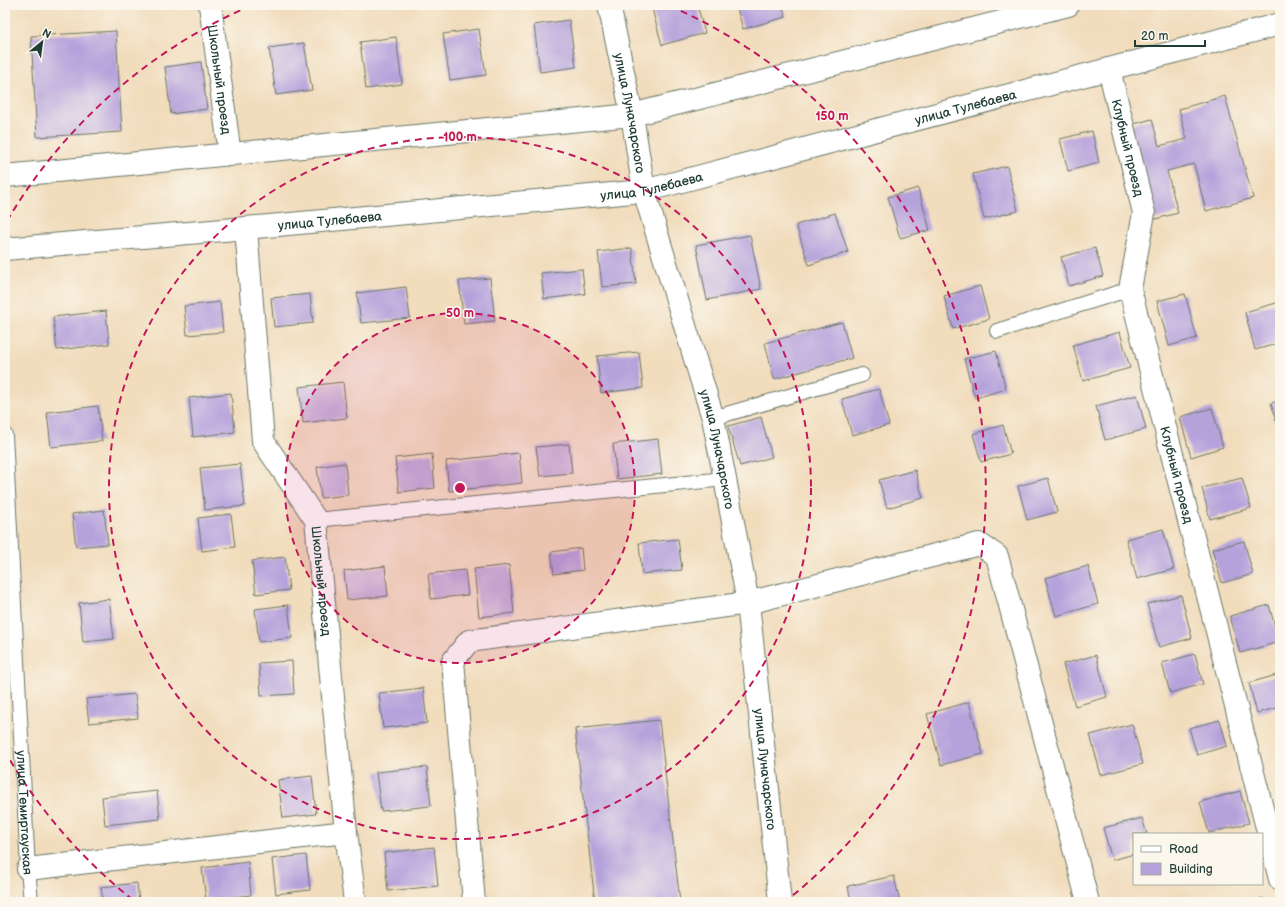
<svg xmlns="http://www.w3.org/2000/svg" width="1285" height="907" font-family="'Balsamiq Sans',sans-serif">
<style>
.building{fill:#b6a2db}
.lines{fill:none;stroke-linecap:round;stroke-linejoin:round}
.service-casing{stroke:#687564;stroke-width:16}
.minor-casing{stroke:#687564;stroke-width:24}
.tertiary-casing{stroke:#687564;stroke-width:24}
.service{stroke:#fff;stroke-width:14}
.minor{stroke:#fff;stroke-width:22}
.tertiary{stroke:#fff;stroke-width:22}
.ring{fill:none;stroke:#c2185b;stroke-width:2;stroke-dasharray:7 5}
.labels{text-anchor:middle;stroke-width:3;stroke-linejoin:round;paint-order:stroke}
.street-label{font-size:13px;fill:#1f3d34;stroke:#fbf7ec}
.centre{fill:#c2185b;stroke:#fbf7ec;stroke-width:2}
.ring-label{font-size:12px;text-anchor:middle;font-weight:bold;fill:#c2185b;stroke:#fbf7ec;stroke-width:3;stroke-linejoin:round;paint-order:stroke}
</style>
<rect width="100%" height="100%" fill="#fbf7ec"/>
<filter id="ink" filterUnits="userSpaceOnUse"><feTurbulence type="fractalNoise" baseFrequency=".025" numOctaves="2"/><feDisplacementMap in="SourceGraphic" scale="8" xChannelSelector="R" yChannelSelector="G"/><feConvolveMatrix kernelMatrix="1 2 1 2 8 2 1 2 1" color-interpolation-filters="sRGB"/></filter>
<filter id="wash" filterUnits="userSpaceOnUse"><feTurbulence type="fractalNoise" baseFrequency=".012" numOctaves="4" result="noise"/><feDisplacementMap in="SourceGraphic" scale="16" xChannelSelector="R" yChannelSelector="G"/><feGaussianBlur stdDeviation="0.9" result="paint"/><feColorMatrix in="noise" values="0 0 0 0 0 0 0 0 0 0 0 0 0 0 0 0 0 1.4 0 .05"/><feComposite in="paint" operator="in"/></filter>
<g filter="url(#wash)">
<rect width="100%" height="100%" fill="#f1dcbc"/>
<g id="blocks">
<!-- building -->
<path class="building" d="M651,5H697L705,33L662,45Z
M736,5H782L786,17L743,29Z
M569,20L576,67L540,72L534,25Z
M479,29L486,75L450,80L443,34Z
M116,31L122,132L37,137L31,36Z
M396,37L402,84L366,89L360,42Z
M304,43L312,90L276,95L269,48Z
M201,62L207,109L171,114L165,67Z
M1225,96L1253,198L1206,211L1194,164L1167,171L1178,213L1152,220L1126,126L1152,119L1159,146L1187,139L1179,109Z
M1092,131L1099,163L1068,171L1060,139Z
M1007,166L1018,211L984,219L973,174Z
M918,188L930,230L900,238L888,197Z
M835,213L848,252L809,265L796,225Z
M750,235L761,289L707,300L696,245Z
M632,248L636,284L602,287L598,252Z
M1095,248L1103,276L1069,286L1061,257Z
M582,269L585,294L544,299L541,273Z
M490,278L495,321L464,324L459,281Z
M980,286L989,319L953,329L944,296Z
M406,287L410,318L361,323L357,293Z
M310,294L313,323L274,327L271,298Z
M1185,294L1197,338L1169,346L1157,301Z
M220,302L223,332L187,335L184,306Z
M1280,302V343L1255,350L1245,312Z
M106,311L109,344L57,350L53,317Z
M842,322L852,358L774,379L765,343Z
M1120,332L1130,368L1083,381L1073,345Z
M996,351L1006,389L975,398L964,359Z
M639,352L643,388L601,393L597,356Z
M343,382L347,418L303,423L299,387Z
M879,389L889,425L852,435L842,399Z
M231,393L235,432L193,437L189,398Z
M1137,395L1146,429L1105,440L1096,406Z
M1280,401V434L1271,403Z
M98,406L102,441L51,447L47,412Z
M1212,408L1223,447L1191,457L1180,417Z
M761,417L772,457L740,466L728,426Z
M1003,425L1011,454L981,462L973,434Z
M658,439L662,474L617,479L613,444Z
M569,444L572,473L540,476L536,447Z
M519,453L522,483L449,491L446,461Z
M432,454L435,488L399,492L395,458Z
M345,463L348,495L321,498L317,467Z
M240,464L245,506L205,510L200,468Z
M915,470L923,498L887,508L879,480Z
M1048,478L1057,512L1027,520L1018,486Z
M1242,478L1251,508L1210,519L1202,488Z
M104,510L108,544L76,547L72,514Z
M231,514L235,547L202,551L198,518Z
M1163,529L1174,569L1137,579L1126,539Z
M678,539L682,570L642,574L639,543Z
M1244,541L1253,574L1222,583L1212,549Z
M581,548L583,570L554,574L551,552Z
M285,557L289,590L256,594L252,561Z
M509,565L514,613L479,617L474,569Z
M385,566L388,596L347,600L344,571Z
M1088,566L1098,604L1056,616L1045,578Z
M465,570L468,595L431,599L428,574Z
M1181,595L1192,638L1159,647L1147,604Z
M109,599L114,639L83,642L79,603Z
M288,605L292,638L259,642L255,609Z
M1269,605L1279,642L1240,653L1230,616Z
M1195,654L1203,684L1170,693L1162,663Z
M1096,655L1107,697L1075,706L1063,664Z
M292,661L294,694L261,696L259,663Z
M1280,674V707L1257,713L1249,683Z
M423,688L427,723L383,728L379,693Z
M135,694L138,718L89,723L86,699Z
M969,702L983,754L941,765L927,714Z
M659,720L680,902H595L575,729Z
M1220,720L1227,746L1197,755L1189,728Z
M1132,724L1143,764L1101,775L1090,735Z
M427,767L431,806L381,811L376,772Z
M312,776L316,814L283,818L278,780Z
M157,791L160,819L105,825L102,797Z
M1240,791L1249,823L1209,833L1200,802Z
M1142,818L1147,834H1134V854L1112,860L1103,828Z
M434,847L438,886L388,891L384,853Z
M306,855L310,890L276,894L272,859Z
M248,862L251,895L206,900L202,868Z
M894,876L900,902H851L848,886Z
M137,883L139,902H103L101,887Z
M1263,898L1264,902H1249Z"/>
</g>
</g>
<g filter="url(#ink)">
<use href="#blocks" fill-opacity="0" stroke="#687564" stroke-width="1"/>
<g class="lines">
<defs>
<g id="service">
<path d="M997,331L1130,289"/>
<path d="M713,418L862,375"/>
<path id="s1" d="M5,435L28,869L31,902"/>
<path d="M316,520L725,479"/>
</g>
<g id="minor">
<path id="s2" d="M210,5L230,155"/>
<path id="s3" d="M609,5L632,115L644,191L713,418L725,479L748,603L780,902"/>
<path id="s4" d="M1109,69L1144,213L1130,289L1280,879"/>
<path id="s5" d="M246,228L263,441L316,520L346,832L355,902"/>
<path d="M28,869L346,832"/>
<path d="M474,902L453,661L469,641L748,603L979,544L997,556L1088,902"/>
</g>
<g id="tertiary">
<path d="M5,176L632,115L1068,5"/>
<path id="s6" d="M5,249L246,228L644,191L1280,24"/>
</g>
</defs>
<!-- service casing -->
<use href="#service" class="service-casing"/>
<!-- minor casing -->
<use href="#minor" class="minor-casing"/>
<!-- tertiary casing -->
<use href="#tertiary" class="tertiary-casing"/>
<!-- service -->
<use href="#service" class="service"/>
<!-- minor -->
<use href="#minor" class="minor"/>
<!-- tertiary -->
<use href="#tertiary" class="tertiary"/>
</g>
</g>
<!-- distance rings -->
<circle cx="460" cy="488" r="175" fill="#c2185b" fill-opacity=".12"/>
<g class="ring">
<circle cx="460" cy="488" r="175"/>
<circle cx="460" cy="488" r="351"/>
<path d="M133 900A526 526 0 0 1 7 755M7 221A526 526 0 0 1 250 6M670 6A526 526 0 0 1 787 900"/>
</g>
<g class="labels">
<!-- street labels -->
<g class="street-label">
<text dy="5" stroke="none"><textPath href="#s2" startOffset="75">Школьный проезд</textPath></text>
<text dy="5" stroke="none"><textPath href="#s6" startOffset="974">улица Тулебаева</textPath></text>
<text dy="5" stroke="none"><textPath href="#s3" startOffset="110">улица Луначарского</textPath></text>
<text dy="5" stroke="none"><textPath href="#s4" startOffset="81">Клубный проезд</textPath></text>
<text dy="5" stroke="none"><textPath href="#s6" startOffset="650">улица Тулебаева</textPath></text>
<text dy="5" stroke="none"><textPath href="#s6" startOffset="326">улица Тулебаева</textPath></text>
<text dy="5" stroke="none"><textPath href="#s3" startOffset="458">улица Луначарского</textPath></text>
<text dy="5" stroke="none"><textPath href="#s4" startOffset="417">Клубный проезд</textPath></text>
<text dy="5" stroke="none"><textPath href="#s5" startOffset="370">Школьный проезд</textPath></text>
<text dy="5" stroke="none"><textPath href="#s3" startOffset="782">улица Луначарского</textPath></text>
<text dy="5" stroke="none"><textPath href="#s1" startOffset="378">улица Темиртауская</textPath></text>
</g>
</g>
<circle cx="460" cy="488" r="6" class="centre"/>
<g class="ring-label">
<text x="832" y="120">150 m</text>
<text x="460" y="141">100 m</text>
<text x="460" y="317">50 m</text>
</g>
<!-- margin -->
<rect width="1285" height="907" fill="none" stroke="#fbf7ec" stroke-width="20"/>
<!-- legend -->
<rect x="1133" y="833" width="130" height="52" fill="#fbf7ec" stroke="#a3ada2"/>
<rect x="1141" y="846" width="20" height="6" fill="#ffffff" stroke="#a3ada2"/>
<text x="1169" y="853" font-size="12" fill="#1f3d34">Road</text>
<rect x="1141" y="863" width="20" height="12" fill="#b6a2db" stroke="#a3ada2"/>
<text x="1169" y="873" font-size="12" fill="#1f3d34">Building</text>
<!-- north arrow -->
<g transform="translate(42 42) rotate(29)" stroke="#fbf7ec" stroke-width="3" paint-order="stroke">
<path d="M0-3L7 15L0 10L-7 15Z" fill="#1f3d34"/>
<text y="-6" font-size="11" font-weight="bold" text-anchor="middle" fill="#1f3d34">N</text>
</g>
<!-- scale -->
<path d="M1135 40v6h70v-6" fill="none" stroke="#1f3d34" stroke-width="2"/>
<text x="1141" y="40" font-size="12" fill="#1f3d34" stroke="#fbf7ec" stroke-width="3" paint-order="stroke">20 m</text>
</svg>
